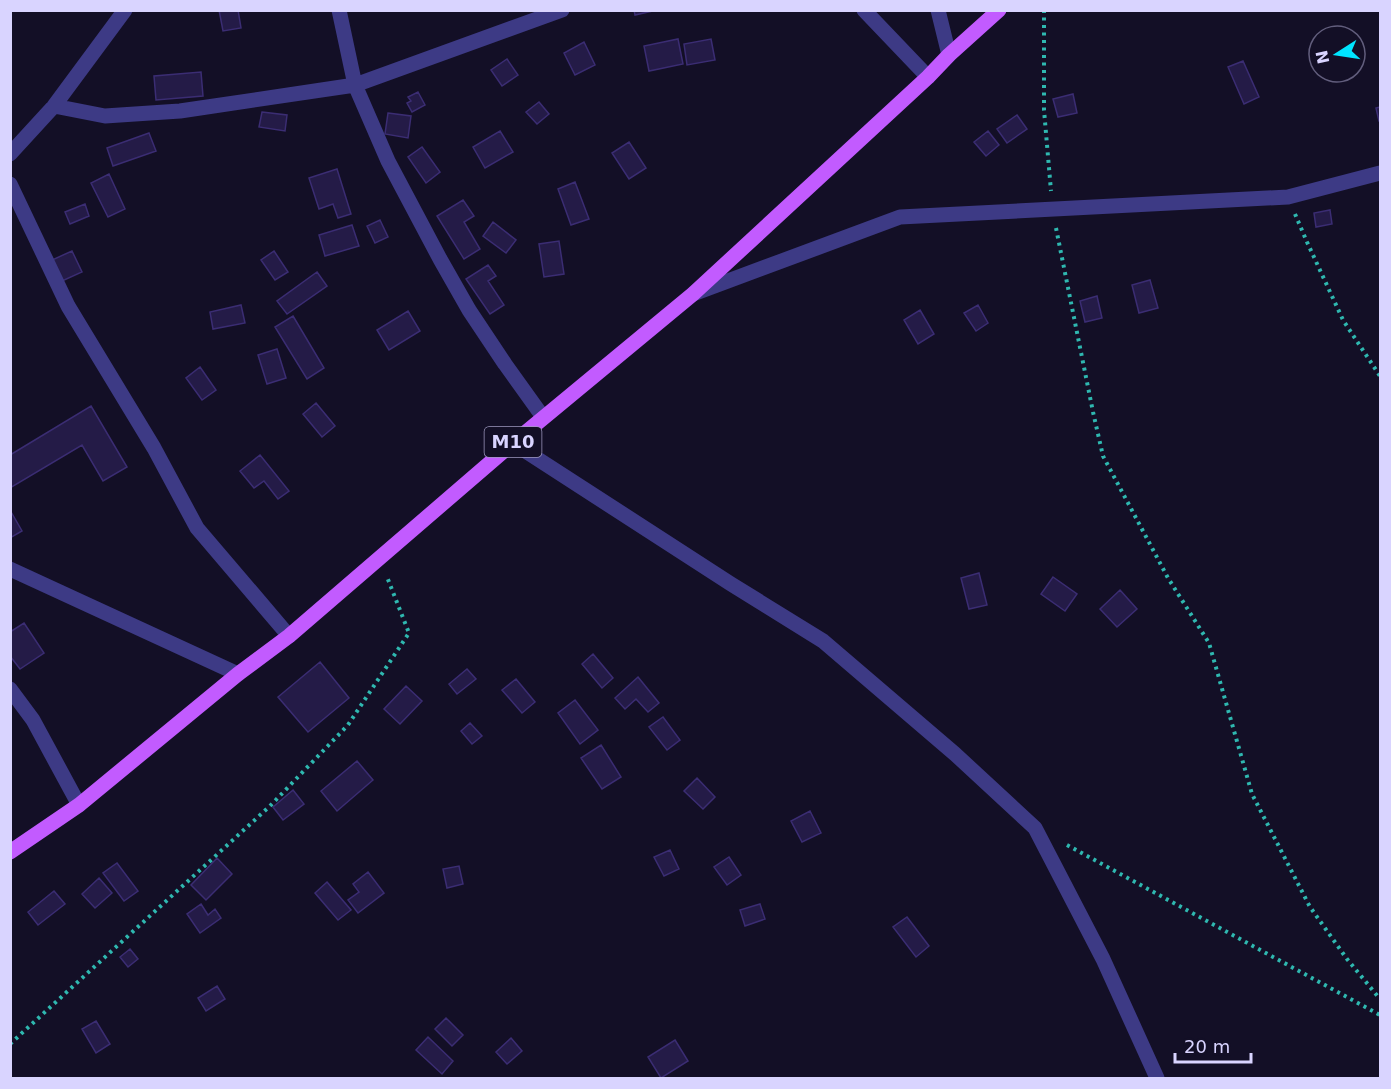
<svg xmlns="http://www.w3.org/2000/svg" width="1391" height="1089" font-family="'DejaVu Sans',sans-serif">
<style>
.building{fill:#241b47;stroke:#3b2d73;stroke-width:1.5}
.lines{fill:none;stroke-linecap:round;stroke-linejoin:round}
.path{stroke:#2fb8b0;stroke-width:4;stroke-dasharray:3 4.5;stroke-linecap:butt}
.street{stroke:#3d3a85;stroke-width:15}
.primary{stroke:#c25bff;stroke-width:15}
.labels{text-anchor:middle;stroke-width:5;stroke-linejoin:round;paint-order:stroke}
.shield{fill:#130f26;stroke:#9e99be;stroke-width:1.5}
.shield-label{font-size:18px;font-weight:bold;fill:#d9d4ff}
</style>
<rect width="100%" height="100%" fill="#130f26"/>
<!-- building -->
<path class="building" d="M219,10H238L241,28L223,31Z
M634,10H657L635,15Z
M678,39L683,64L649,71L644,46Z
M711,39L715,60L687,65L684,44Z
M584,42L595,65L575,75L564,53Z
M507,59L518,75L502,86L491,70Z
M1243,61L1259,97L1244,104L1228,67Z
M201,72L203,96L156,100L154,76Z
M418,92L425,105L412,112L407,103L411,101L408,97Z
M1073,94L1077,113L1058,117L1053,99Z
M539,102L549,114L537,124L526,112Z
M1380,107V121H1379L1376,108Z
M262,112L287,115L285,131L259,127Z
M388,113L411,116L408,138L385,134Z
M1017,115L1027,129L1007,143L997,129Z
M500,131L513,152L485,168L473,147Z
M988,131L999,145L986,156L974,142Z
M149,133L156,151L113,166L107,148Z
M629,142L646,168L629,179L612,153Z
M422,147L440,172L426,183L408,157Z
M337,169L351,214L338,218L333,204L319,209L309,178Z
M109,174L125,209L108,217L91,183Z
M575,182L589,219L571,225L558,189Z
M463,200L474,216L464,222L480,249L464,259L437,216Z
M85,204L89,216L70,224L65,212Z
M1330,210L1332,224L1316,227L1314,213Z
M380,220L388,237L375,243L367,226Z
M493,222L516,240L506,253L483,236Z
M352,225L359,246L325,256L319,235Z
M559,241L564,274L544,277L539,244Z
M72,251L82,272L62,281L52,260Z
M274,251L288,272L275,280L261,260Z
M488,265L496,276L488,281L504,305L490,314L466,279Z
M317,272L327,286L287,314L277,301Z
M1150,280L1158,308L1139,313L1132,285Z
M1097,296L1102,318L1085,322L1080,301Z
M241,305L245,323L213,329L210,312Z
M978,305L988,323L976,331L964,313Z
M920,310L934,334L918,344L904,320Z
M408,311L420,331L389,350L377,330Z
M293,316L324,368L307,379L275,327Z
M277,349L286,378L267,384L258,355Z
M200,367L216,390L202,400L186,378Z
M316,403L335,426L322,437L303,414Z
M91,406L127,467L103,481L82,445L10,488V455Z
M260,455L289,491L278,499L264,481L254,488L240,471Z
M10,510L22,531L10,538Z
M979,573L987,605L969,609L961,578Z
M1053,577L1077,594L1065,611L1041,594Z
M1120,590L1137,609L1117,627L1100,609Z
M24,623L44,653L20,669L10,656V632Z
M593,654L613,678L602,688L582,664Z
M320,662L349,698L308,732L278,697Z
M467,669L476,679L457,694L449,684Z
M638,677L659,703L648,712L636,699L625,709L615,698Z
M516,679L535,702L522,713L502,690Z
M406,686L422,701L400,724L384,709Z
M575,700L598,730L580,744L558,713Z
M663,717L680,740L667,750L649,727Z
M470,723L482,736L472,744L461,731Z
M601,745L621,777L602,789L581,758Z
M357,761L373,780L337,811L321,791Z
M697,778L715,797L703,809L684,791Z
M293,790L304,804L283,820L273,807Z
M810,811L821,833L802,842L791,821Z
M670,850L679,869L664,876L654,857Z
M729,857L741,875L727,885L714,867Z
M217,858L232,874L206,900L191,885Z
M117,863L138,891L124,901L103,873Z
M459,866L463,884L447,888L443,869Z
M368,872L384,893L358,913L348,900L359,892L353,884Z
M99,878L112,893L95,908L82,894Z
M327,882L351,910L338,920L315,893Z
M54,891L65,904L38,925L28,912Z
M201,904L208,915L215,909L221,918L200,933L187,914Z
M760,904L765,919L745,926L740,910Z
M907,917L929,946L916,957L893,927Z
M130,949L138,959L128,967L120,957Z
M217,986L225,999L206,1011L198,998Z
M446,1018L463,1035L452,1046L435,1029Z
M96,1021L110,1044L96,1053L82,1029Z
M428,1037L453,1061L442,1074L416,1050Z
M511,1038L522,1051L507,1064L496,1052Z
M675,1040L688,1061L661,1078L648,1057Z"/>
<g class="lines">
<!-- path -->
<path class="path" d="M1044,10V110L1051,191
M1295,214L1307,242L1343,320L1380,376
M1056,228L1093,412L1103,456L1168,578L1209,643L1252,794L1310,907L1347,959L1380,999
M1067,845L1380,1015
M10,1044L270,806L348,725L409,633L387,577"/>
<!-- street -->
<path class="street" d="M339,10L355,85L388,161L440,259L469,310L505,364L543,417
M864,10L928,77
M938,10L949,55
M54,106L105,116L180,111L355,85L562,10
M10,154L54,106L125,10
M10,184L68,306L154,448L197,528L289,636
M693,294L900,217L1288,197L1380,173
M513,443L731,584L823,641L955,754L1035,828L1103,959L1157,1078
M10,569L238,674
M10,689L33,720L79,805"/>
<!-- primary -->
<path class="primary" d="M10,852L79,805L238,674L289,636L513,443L693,294L928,77L949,55L999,10"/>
</g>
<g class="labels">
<!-- shield labels -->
<rect class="shield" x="484.5" y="427" width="57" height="30" rx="4.5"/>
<g class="shield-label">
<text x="513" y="448">M10</text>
</g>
</g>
<!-- border -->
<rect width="1391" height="1089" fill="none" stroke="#d9d4ff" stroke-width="24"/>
<!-- north arrow -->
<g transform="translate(1337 54) rotate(258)"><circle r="28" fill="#130f26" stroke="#625e7d" stroke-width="1.5"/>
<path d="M0-4.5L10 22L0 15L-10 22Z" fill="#00e5ff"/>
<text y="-9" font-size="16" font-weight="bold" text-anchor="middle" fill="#d9d4ff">N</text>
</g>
<!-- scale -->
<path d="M1175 1053v9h76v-9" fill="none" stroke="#d9d4ff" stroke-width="3"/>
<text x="1184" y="1053" font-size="18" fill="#d9d4ff" stroke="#130f26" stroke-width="4.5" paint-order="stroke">20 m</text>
</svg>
